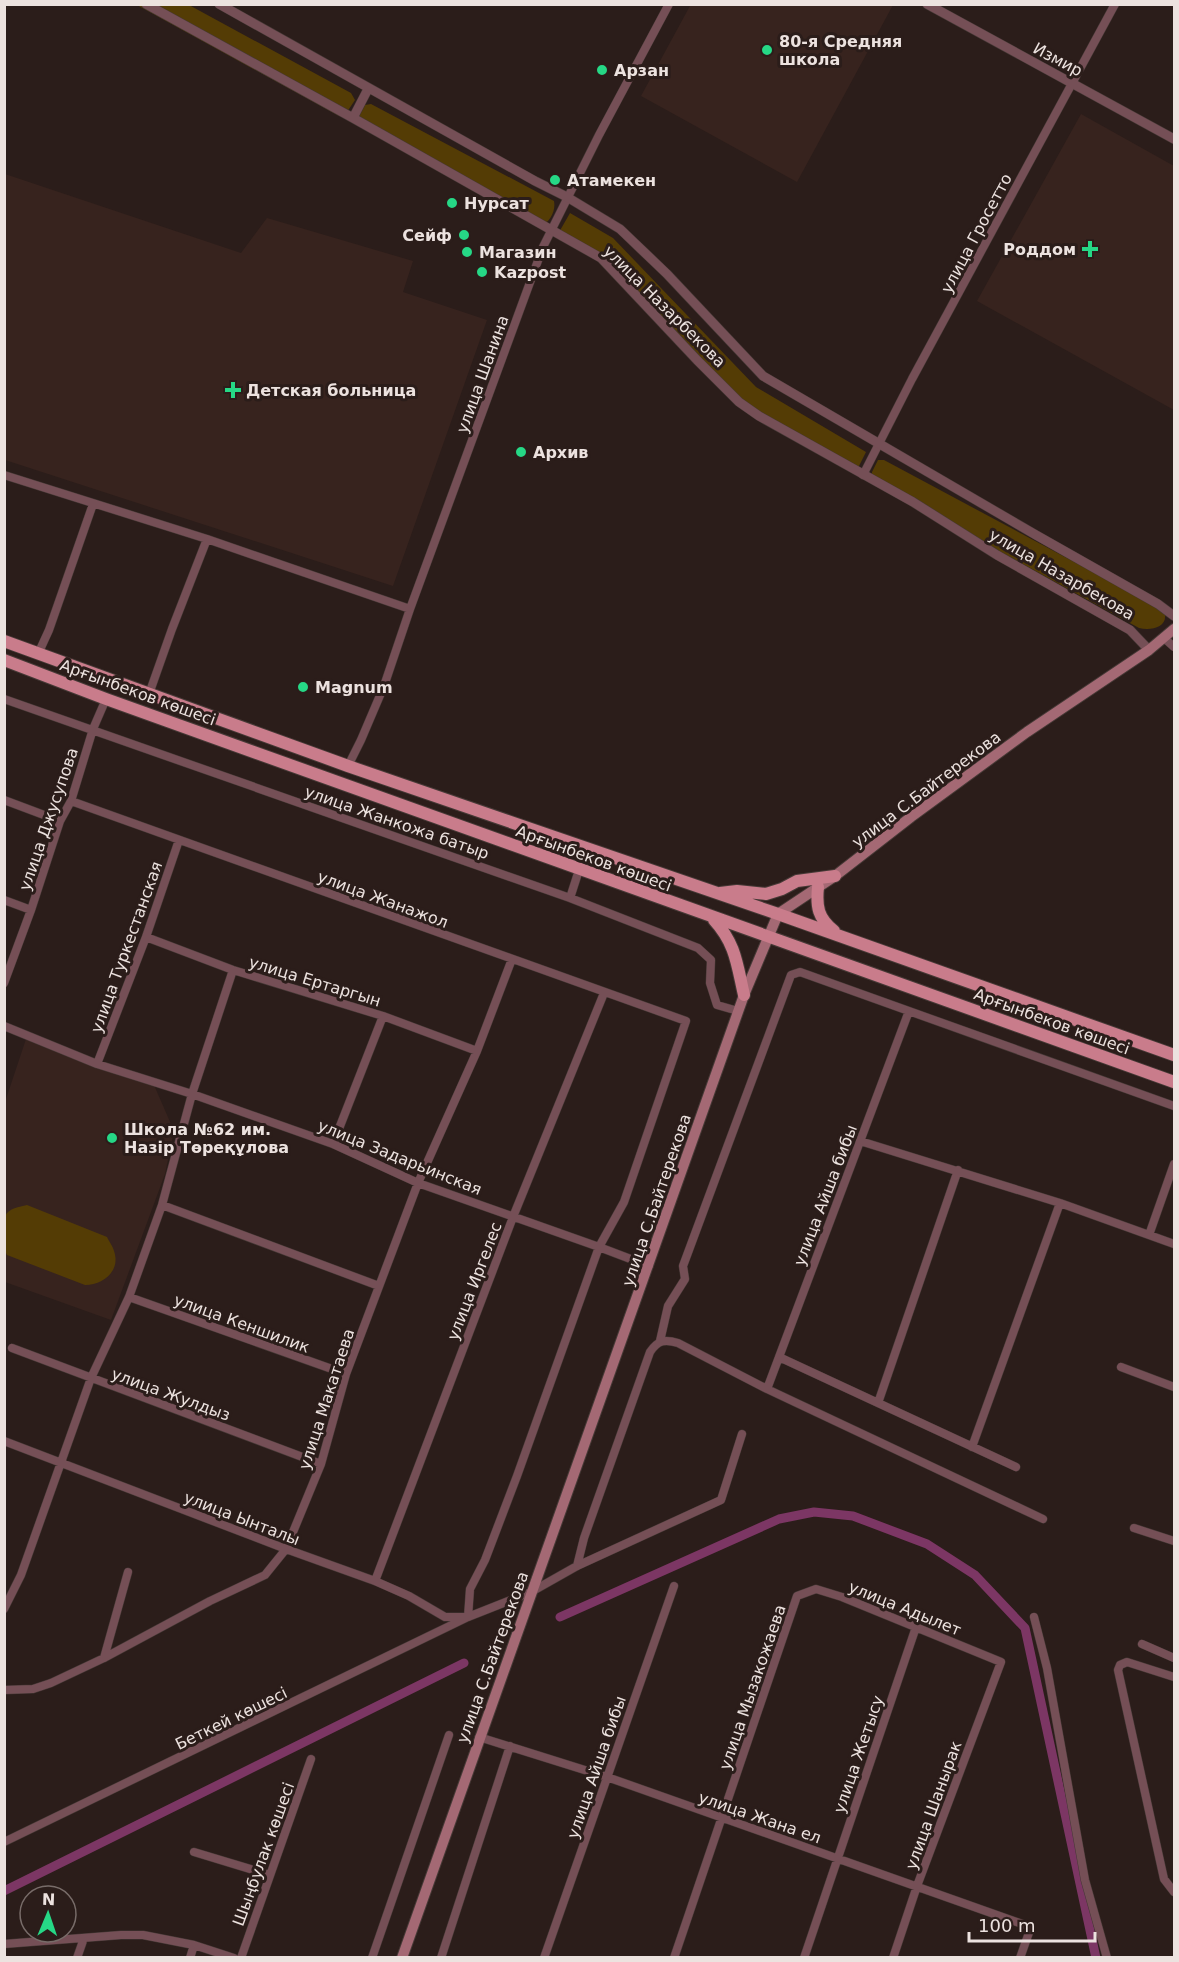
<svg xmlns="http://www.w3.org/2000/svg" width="1179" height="1962" font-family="'DejaVu Sans',sans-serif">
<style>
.built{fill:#37231e}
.green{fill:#543c05}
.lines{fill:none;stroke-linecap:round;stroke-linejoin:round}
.canal{stroke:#7c3664;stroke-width:9}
.minor-casing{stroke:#463936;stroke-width:9}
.tertiary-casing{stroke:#463936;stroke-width:10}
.secondary-casing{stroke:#463936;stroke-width:12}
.primary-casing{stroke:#463936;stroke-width:14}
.minor{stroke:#754f56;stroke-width:8}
.tertiary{stroke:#754f56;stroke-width:9}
.secondary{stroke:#a46974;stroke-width:10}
.primary{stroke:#c97c8b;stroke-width:12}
.poi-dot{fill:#26d886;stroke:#2b1d1a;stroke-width:2}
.labels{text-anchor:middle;stroke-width:6;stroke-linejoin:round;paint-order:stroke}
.poi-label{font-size:16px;font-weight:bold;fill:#ece2df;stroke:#2b1d1a;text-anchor:start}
.street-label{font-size:16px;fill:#ece2df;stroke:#2b1d1a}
</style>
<rect width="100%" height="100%" fill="#2b1d1a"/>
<!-- built -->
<path class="built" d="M691,4L893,5L797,182L641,96Z
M1081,114L1174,166V410L977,301Z
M5,174L241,253L267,218L413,261L403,292L487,320L393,586L5,460Z
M26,1039L154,1085L174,1131L165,1174L111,1320L5,1282V1102Z"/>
<!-- green -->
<path class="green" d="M137,5H189L351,93L355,100L347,112L339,116Z
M371,104L554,201C556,211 550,222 541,226L360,127L357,120L365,105Z
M570,213L613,238L756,387L866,452L857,470L739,406L605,260L558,234Z
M878,460H884L1164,610C1170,627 1152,631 1139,628L872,481V472Z
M27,1205L107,1237C109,1242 113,1246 114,1251C121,1271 103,1285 85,1285L7,1255L5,1251V1216C9,1208 19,1207 27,1205Z"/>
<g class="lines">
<!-- canal -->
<path class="canal" d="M560,1617L779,1519L814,1512L853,1516L927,1544L975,1575L1025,1628L1096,1958
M4,1891L464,1663"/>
<defs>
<path id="minor" d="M4,475L207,539L410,609
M863,475L912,379L1115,4
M1164,638L1174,647
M38,654L49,630L93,504
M149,694L172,629L207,539
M4,699L570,898L698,948L711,960L710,983L717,1005L738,1011
M348,766L361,740L384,686L410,609L543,247L599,135L669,4
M4,800L60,821
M71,801L686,1021L624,1202L599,1247L517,1476L485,1560L470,1589L468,1617
M570,898L579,870
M4,900L31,910
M146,937L233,970L383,1016L477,1051
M4,983L31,910L60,821L71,801L93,729L106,699
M4,1026L97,1064L192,1094L333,1144L418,1183L599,1247L649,1266
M97,1064L146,937L179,840
M860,1141L1060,1203L1174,1244
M333,1144L383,1016
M162,1205L379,1286
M1149,1235L1174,1164
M129,1297L346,1374
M660,1341L668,1306L685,1279L683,1266L791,975L800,972L1174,1106
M12,1348L321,1464
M779,1357L1016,1467
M1121,1367L1174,1387
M767,1389L909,1011
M878,1403L958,1170
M4,1441L286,1549L375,1581L409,1596L445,1617H464
M972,1447L1060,1203
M1134,1528L1174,1541
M577,1566L584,1538L650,1352C658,1340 665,1339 678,1343L767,1389L1043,1519
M375,1581L513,1217L604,993
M4,1609L21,1575L91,1378L129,1297L162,1205L192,1094L233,970
M1034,1617L1047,1668L1085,1880L1107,1958
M1142,1644L1174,1658
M104,1658L128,1572
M1174,1677L1127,1662L1120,1665L1118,1670L1164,1879L1174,1892
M4,1690L33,1689L51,1683L104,1658L210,1601L265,1575L286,1549L321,1464L346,1374L418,1183L477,1051L512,959
M479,1737L607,1777L1031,1927L1020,1958
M4,1842L468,1617L531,1592L577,1566L721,1500L742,1434
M194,1852L270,1875
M4,1944L121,1935H143L194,1945L234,1958
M77,1958L84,1938
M190,1958L194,1945
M241,1958L311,1759
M372,1958L449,1735
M441,1958L510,1746
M544,1958L674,1586
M674,1958L797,1596L816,1589L842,1597L1001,1662L917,1886L893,1958
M804,1958L916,1627"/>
<path id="tertiary" d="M146,4L353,118L601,258L697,360L739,402L759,416L913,502L997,555L1130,630L1149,650
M219,4L535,181L567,197L620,229L667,274L763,376L1036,535L1158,604L1174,616
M927,4L1174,139
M353,118L368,89"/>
<path id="secondary" d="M402,1958L744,995L778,914L835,876L911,817L1027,732L1149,650L1174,629"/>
<path id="primary" d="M4,641L348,766L778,914L1174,1055
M4,660L106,699L1174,1082
M818,887C816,907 818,918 834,931
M720,893L737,891L766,894L782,889L797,881L835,876
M714,920C736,944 737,965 744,995"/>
</defs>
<!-- minor casing -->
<use href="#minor" class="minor-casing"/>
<!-- tertiary casing -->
<use href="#tertiary" class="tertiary-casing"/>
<!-- secondary casing -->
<use href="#secondary" class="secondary-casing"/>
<!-- primary casing -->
<use href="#primary" class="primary-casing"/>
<!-- minor -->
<use href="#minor" class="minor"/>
<!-- tertiary -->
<use href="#tertiary" class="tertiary"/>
<!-- secondary -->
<use href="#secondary" class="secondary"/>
<!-- primary -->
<use href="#primary" class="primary"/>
</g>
<!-- markers -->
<g class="poi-dot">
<circle cx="767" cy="50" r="6"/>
<circle cx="602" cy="70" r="6"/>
<circle cx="555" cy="180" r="6"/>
<circle cx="452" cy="203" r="6"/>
<circle cx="464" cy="235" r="6"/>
<path d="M1087 240h6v6h6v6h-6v6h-6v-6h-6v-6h6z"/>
<circle cx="467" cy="252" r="6"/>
<circle cx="482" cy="272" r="6"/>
<path d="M230 381h6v6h6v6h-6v6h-6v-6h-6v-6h6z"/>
<circle cx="521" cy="452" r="6"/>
<circle cx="303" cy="687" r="6"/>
<circle cx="112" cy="1138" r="6"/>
</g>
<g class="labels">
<!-- poi labels -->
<g class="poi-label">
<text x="779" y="47">80-я Средняя<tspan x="779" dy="18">школа</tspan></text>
<text x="614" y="76">Арзан</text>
<text x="567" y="186">Атамекен</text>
<text x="464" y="209">Нурсат</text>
<text x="452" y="241" text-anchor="end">Сейф</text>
<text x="1076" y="255" text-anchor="end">Роддом</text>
<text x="479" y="258">Магазин</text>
<text x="494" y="278">Kazpost</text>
<text x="246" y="396">Детская больница</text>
<text x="533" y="458">Архив</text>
<text x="315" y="693">Magnum</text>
<text x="124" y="1135">Школа №62 им.<tspan x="124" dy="18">Назір Төреқұлова</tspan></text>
</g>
<!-- street labels -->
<g class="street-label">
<text transform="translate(1058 59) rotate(28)" y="6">Измир</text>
<text transform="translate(976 233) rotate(-62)" y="6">улица Гросетто</text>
<text transform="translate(665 306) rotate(45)" y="6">улица Назарбекова</text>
<text transform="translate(482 374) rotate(-70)" y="6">улица Шанина</text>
<text transform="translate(1062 574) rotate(30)" y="6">улица Назарбекова</text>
<text transform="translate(138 692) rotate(20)" y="6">Арғынбеков көшесі</text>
<text transform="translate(926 789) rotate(-37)" y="6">улица С.Байтерекова</text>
<text transform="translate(48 819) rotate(-71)" y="6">улица Джусупова</text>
<text transform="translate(397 822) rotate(19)" y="6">улица Жанкожа батыр</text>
<text transform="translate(594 858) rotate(20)" y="6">Арғынбеков көшесі</text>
<text transform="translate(383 899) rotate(20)" y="6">улица Жанажол</text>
<text transform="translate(126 947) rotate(-70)" y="6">улица Туркестанская</text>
<text transform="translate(315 981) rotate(17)" y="6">улица Ертаргын</text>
<text transform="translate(1052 1021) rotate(20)" y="6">Арғынбеков көшесі</text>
<text transform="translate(400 1157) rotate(22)" y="6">улица Задарьинская</text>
<text transform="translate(825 1195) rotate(-69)" y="6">улица Айша бибы</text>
<text transform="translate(656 1200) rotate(-71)" y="6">улица С.Байтерекова</text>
<text transform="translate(474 1281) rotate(-69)" y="6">улица Иргелес</text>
<text transform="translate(242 1323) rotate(20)" y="6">улица Кеншилик</text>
<text transform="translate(171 1394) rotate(20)" y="6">улица Жулдыз</text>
<text transform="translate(326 1399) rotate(-72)" y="6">улица Макатаева</text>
<text transform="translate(242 1518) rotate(21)" y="6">улица Ынталы</text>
<text transform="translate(905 1608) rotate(22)" y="6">улица Адылет</text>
<text transform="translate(492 1657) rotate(-70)" y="6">улица С.Байтерекова</text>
<text transform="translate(752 1687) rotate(-71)" y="6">улица Мызакожаева</text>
<text transform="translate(231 1718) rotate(-26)" y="6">Беткей көшесі</text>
<text transform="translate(858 1754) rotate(-71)" y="6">улица Жетысу</text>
<text transform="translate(596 1767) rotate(-71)" y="6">улица Айша бибы</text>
<text transform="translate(933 1805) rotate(-70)" y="6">улица Шанырак</text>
<text transform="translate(760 1817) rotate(19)" y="6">улица Жана ел</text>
<text transform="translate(263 1854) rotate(-70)" y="6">Шыңбулак көшесі</text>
</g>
</g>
<!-- border -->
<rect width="1179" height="1962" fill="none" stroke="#ece2df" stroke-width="12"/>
<!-- north arrow -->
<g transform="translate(48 1914) rotate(2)"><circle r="28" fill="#2b1d1a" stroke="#786c69" stroke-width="1.5"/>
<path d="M0-4.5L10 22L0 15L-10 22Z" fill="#26d886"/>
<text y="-9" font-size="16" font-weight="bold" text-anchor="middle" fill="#ece2df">N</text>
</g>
<!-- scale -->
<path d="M969 1932v9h126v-9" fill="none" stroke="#ece2df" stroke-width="3"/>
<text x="978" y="1932" font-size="18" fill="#ece2df" stroke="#2b1d1a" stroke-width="4.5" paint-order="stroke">100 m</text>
</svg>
